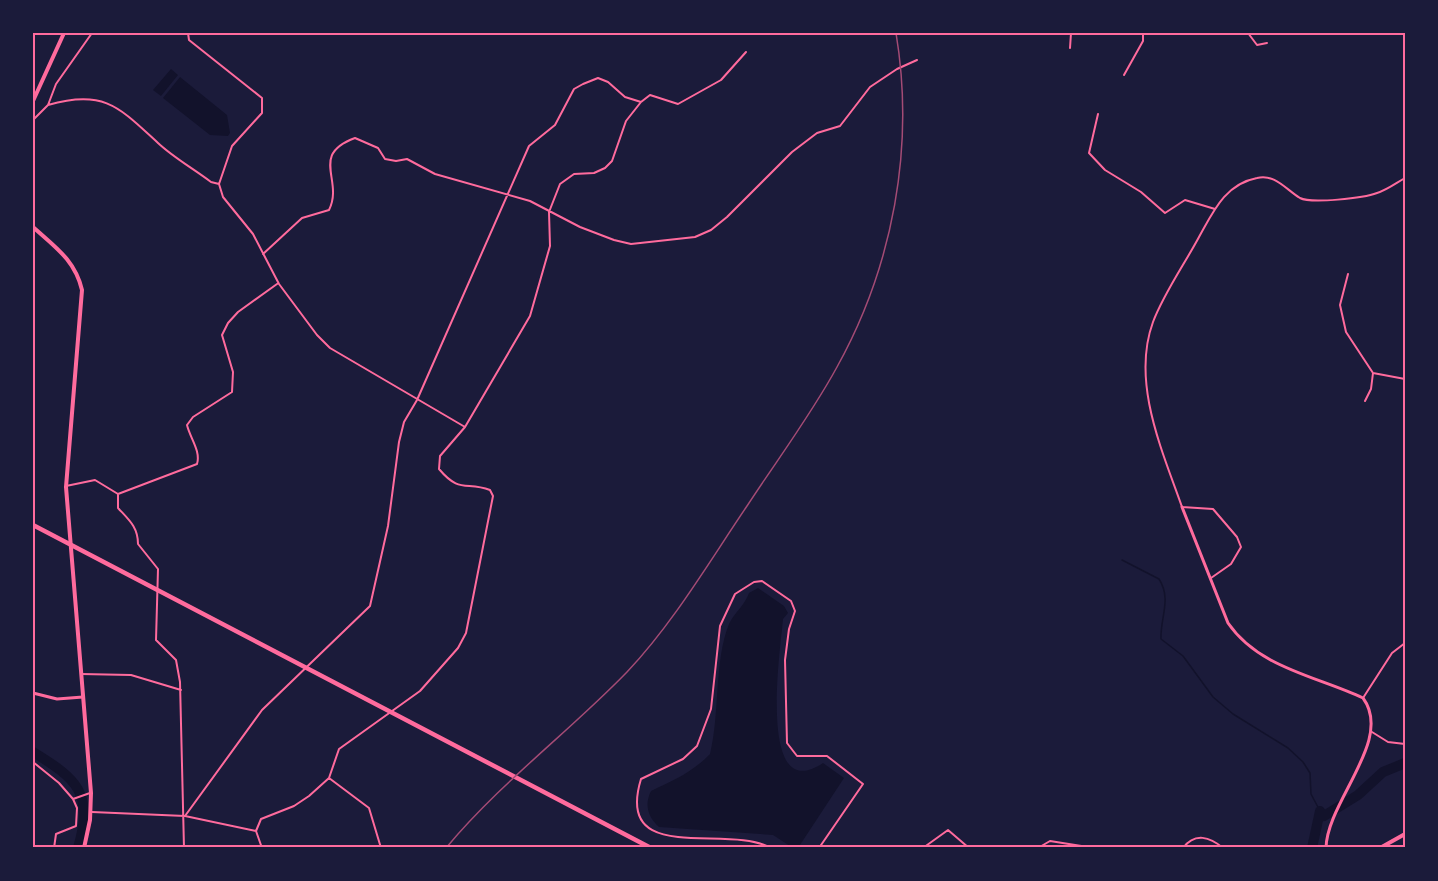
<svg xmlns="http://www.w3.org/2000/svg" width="1438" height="881" font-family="Spectral,serif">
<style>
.water{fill:#12122b}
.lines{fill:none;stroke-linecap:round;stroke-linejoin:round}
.stream{stroke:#12122b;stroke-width:1.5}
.river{stroke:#12122b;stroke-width:10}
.minor{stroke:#ff6b9d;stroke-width:2}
.tertiary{stroke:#ff6b9d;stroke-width:3}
.primary{stroke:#ff6b9d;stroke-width:4}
.motorway{stroke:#ff6b9d;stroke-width:4.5}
.rail{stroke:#a44b75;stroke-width:1.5}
.neatline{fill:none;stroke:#ff6b9d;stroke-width:2}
</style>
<rect width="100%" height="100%" fill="#1b1b3a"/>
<!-- water -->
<path class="water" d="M171,69L178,75L161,96L153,90Z
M180,77L227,115L230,133L228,136L210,135L163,98Z
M758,588L784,606L788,613L783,619C781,646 756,808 823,763L844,778L798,848H793L773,835L659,827C648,817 644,805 651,791C672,781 693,772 710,754C720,714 714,661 729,624C734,613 745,605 749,593Z"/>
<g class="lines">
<!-- stream -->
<path class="stream" d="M1122,560L1159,579C1172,599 1160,618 1161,639L1183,656L1213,697L1233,714L1288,748L1303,762L1310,773L1311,794L1320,811"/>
<!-- river -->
<path class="river" d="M33,752C77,779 94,793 78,848
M1312,848L1320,811L1324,816L1358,795L1383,772L1405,763"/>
<!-- minor -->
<path class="minor" d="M188,33L189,40L262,98V113L232,146L219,184L223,197L253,234L279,284L317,335L330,348L465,427
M1248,33L1257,45L1267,43
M1070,48L1071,33
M1124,75L1143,41V33
M48,105C104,89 119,107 158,143C174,158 194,169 211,182L219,184
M1098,114L1089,153L1105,170L1141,192L1165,213L1185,200L1215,209
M33,120L48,105L56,84L92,33
M263,254L302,218L329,210C344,180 309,155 355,138L378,148L385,159L396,161L407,159L435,174L530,201L580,227L614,240L631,244L695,237L711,230L727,217L792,152L817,133L840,126L870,87L897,69L917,60
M1348,274L1340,305L1346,332L1373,373L1371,389L1365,401
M1373,373L1405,379
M66,486L95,480L118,494
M118,494V508C129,520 138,527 138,544L158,569L156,640L176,660L180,682L184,848
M118,494L197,464C201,451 190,438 187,425L193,417L232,392L233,372L222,335L228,323L238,312L277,284
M1211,578L1231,564L1241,547L1237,537L1213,509L1182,507C1162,450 1131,382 1153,322C1164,293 1184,265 1199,237C1213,212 1225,184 1257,178C1276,174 1285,189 1300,198C1311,204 1364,198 1377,193C1387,190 1396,183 1405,178
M81,674L131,675L181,690
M1363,698L1392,653L1405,643
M1372,732L1388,742L1405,744
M33,762L59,783L73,799L77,808L76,826L56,834L54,848
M329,778L369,808L381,848
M73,799L90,793
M92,812L185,816L256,831
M185,816L262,710L370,606L388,526L399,442L404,422L417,400L529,146L555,125L574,89L583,84L598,78L608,82L625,97L641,102
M262,848L256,831L261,819L294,806L309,796L329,778L339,749L420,691L458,648L466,633L493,496L490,490C466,481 460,494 439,469L440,456L465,427L530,316L550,246L549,212L560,184L574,174L594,173L605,168L612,161L626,121L641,102L650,95L678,104L721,80L746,52
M771,848C727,823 614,867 641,779L683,759L697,746L711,709L720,626L735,594L754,582L762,581L791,601L795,611L789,629L785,660L787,743L797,756H827L863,784L819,848
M923,848L948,830L969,848
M1038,848L1050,841L1094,848
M1183,848C1195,832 1210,837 1223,848"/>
<!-- tertiary -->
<path class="tertiary" d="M1182,507L1228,623C1259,668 1316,676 1363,698C1394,740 1327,801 1326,848
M33,693L57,699L83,697"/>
<!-- primary -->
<path class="primary" d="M33,101L64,33
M33,227C55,247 75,260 82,290L66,487L91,793L90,820L84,848
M1380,848L1405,834"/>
<!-- motorway -->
<path class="motorway" d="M33,525L651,848"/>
<!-- rail -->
<path class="rail" d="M446,848C500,783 569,732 627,672C674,622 709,562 747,506C777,460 811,415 837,367C893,266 915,147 896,33"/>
</g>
<!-- border -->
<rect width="1438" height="881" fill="none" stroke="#1b1b3a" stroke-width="69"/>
<rect x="34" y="34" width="1370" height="812" class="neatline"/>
</svg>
